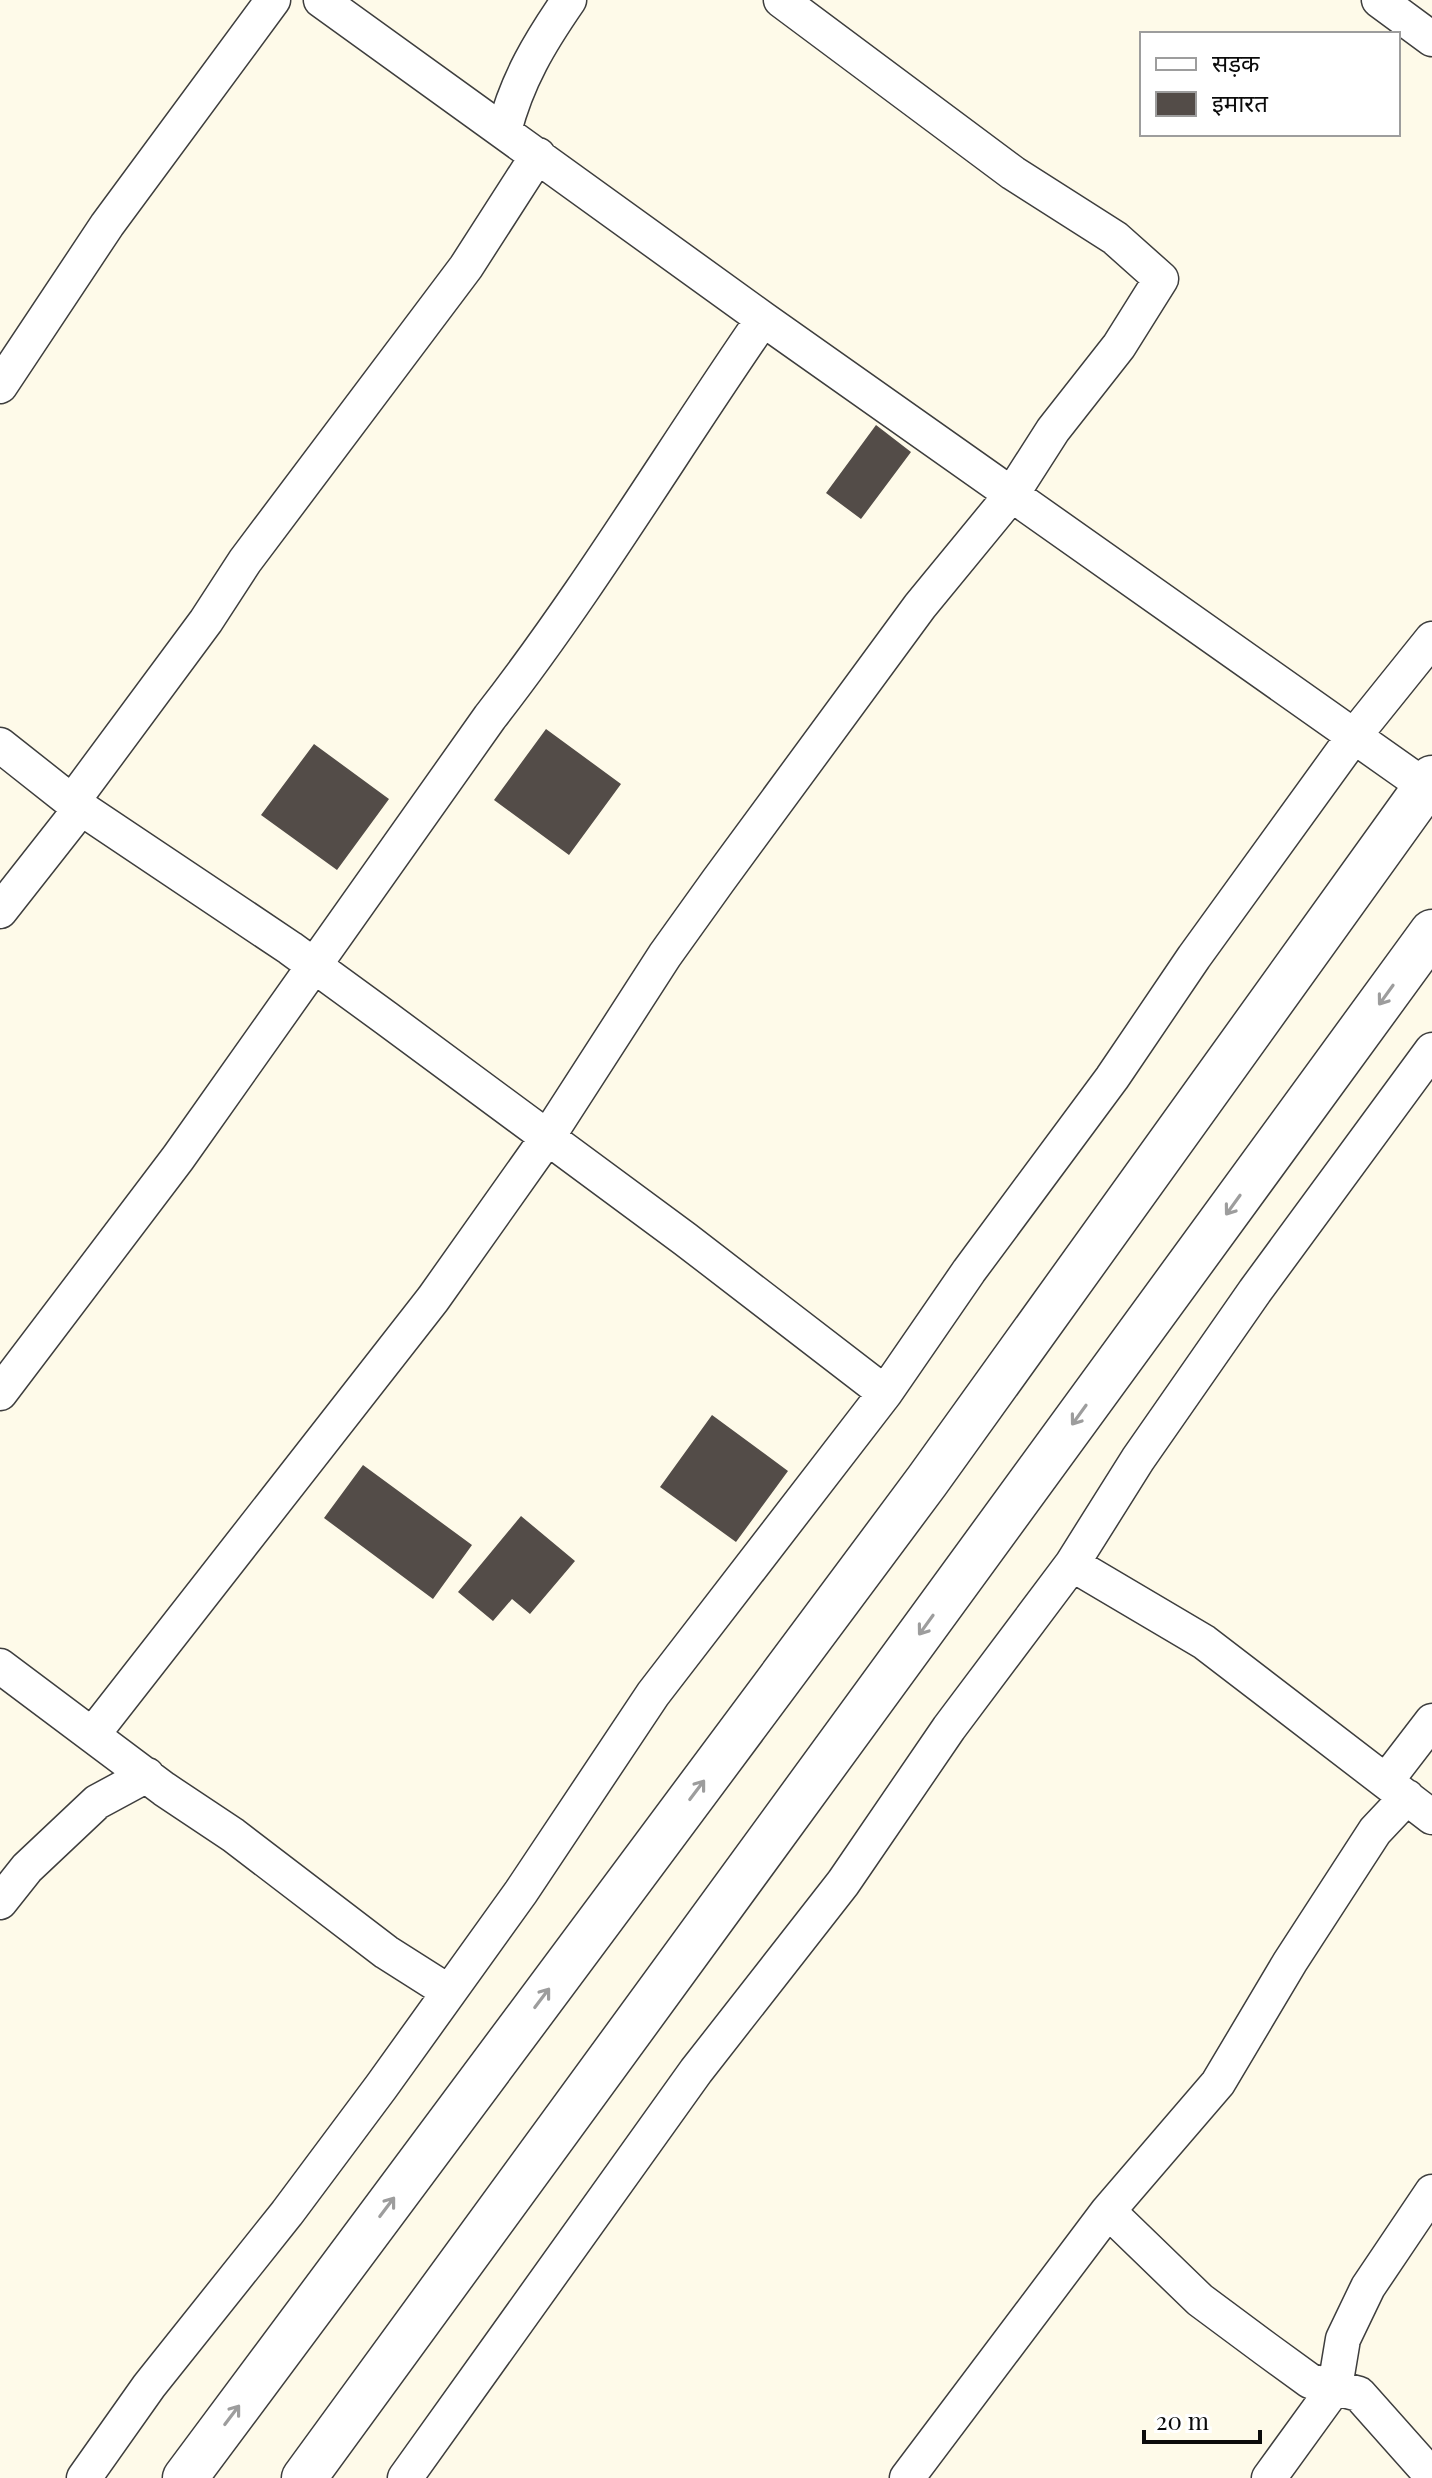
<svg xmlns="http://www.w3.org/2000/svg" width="1432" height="2478" font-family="'Playfair Display','Noto Sans Devanagari',serif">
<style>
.building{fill:#534c48}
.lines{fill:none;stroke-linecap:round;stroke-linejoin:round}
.minor-casing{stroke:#3e3e3e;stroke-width:37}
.tertiary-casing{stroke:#3e3e3e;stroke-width:47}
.minor{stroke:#fff;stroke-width:34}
.tertiary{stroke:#fff;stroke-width:44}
.oneway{stroke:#9d9d9d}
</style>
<rect width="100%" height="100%" fill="#fefae9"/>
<!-- building -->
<path class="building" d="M876,425L911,452L861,519L826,493Z
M546,729L621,784L569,855L494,800Z
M314,744L389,799L337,870L261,815Z
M712,1415L788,1471L736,1542L660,1487Z
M363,1465L472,1545L433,1599L324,1518Z
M521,1516L575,1561L530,1614L512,1599L493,1621L458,1592Z"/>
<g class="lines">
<defs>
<path id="minor" d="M321,0L763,319L1426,787
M1379,0L1432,39
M504,131C517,80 540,42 569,0
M0,386L107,225L273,0
M0,745L72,802L290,948L386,1018L685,1239L885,1393
M72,802L206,621L245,561L466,267L538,155
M0,911L81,808
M0,1393L178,1158L490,717C589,590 671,452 763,319
M1072,1564L1204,1642L1432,1817
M0,1666L164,1789L233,1835L386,1952L449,1992
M93,1734L433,1299L547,1138L665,955L718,881L920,606L1012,494L1053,430L1119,346L1161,279L1115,238L1013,173L781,0
M1386,1781L1432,1721
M0,1902L27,1868L97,1802L147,1775
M1108,2211L1200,2300L1266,2349L1310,2381L1359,2394L1432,2476
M84,2478L149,2386L287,2213L381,2087L521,1892L653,1694L885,1393L969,1271L1112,1078L1194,957L1354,736L1432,639
M405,2478L696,2071L843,1883L949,1728L1072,1564L1138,1459L1255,1291L1432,1050
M907,2478L1108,2211L1218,2083L1290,1962L1375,1831L1407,1797
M1269,2478L1335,2387L1343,2339L1368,2287L1432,2192"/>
<path id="tertiary" d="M185,2478L927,1481L1432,778
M304,2478L1432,932"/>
</defs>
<!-- minor casing -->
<use href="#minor" class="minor-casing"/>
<!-- tertiary casing -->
<use href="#tertiary" class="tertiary-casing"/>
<!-- minor -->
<use href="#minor" class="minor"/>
<!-- tertiary -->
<use href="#tertiary" class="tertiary"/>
</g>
<!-- one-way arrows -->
<defs><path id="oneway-shaft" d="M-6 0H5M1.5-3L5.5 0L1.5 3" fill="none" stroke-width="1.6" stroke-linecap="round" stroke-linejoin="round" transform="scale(2)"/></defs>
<g class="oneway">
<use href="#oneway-shaft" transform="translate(1386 995) rotate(126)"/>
<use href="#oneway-shaft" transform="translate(1233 1205) rotate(126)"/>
<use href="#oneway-shaft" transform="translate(1079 1415) rotate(126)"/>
<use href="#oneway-shaft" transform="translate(926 1625) rotate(126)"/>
<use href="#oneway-shaft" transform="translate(697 1790) rotate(-53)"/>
<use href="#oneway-shaft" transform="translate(542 1998) rotate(-53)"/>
<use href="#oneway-shaft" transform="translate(387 2207) rotate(-53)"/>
<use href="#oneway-shaft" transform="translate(232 2415) rotate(-53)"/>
</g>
<!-- legend -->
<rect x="1140" y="32" width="260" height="104" fill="#ffffff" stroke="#9d9d9d" stroke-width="2"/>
<rect x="1156" y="58" width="40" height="12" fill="#ffffff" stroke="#9d9d9d" stroke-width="2"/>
<text x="1212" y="72" font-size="24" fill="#0b0b0b">सड़क</text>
<rect x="1156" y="92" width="40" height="24" fill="#534c48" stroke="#9d9d9d" stroke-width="2"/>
<text x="1212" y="112" font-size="24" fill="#0b0b0b">इमारत</text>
<!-- scale -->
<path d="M1144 2430v12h116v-12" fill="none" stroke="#0b0b0b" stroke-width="4"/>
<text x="1156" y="2430" font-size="24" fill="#0b0b0b" stroke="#ffffff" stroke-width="6" paint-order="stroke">20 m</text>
</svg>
